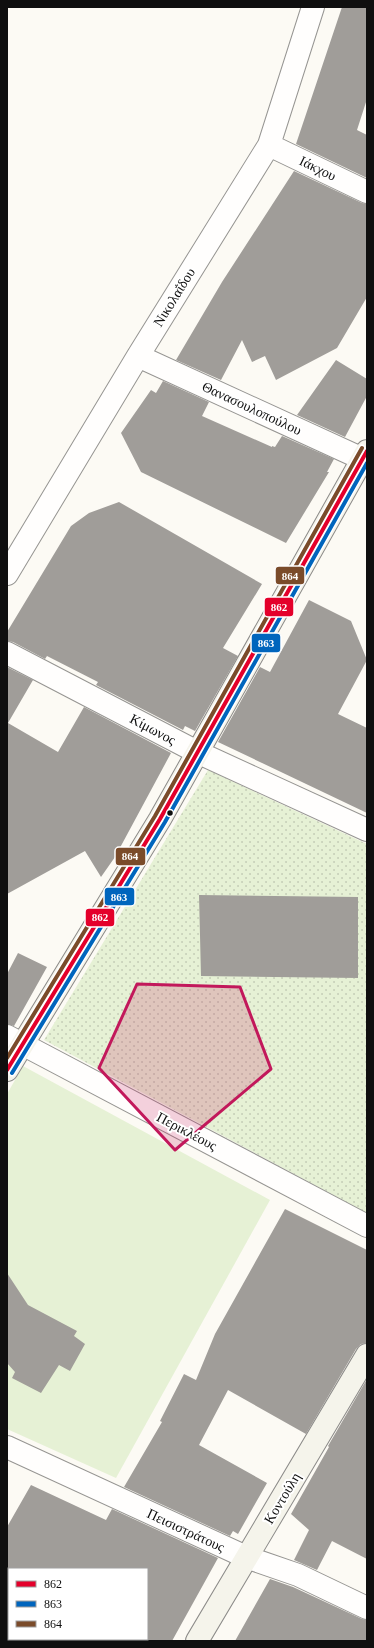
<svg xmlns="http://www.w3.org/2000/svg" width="374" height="1648" font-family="'Times New Roman',serif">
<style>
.grass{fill:#e6f1d5}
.park{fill:url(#park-dots)}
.building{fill:#a09d99}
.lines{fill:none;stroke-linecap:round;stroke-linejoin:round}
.minor-casing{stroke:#969592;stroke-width:24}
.secondary-casing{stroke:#8c8b89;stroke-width:24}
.minor{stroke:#fffefd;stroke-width:22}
.secondary{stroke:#f5f4eb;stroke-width:22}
.bus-1-casing{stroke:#fff;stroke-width:7}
.bus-2-casing{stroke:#fff;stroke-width:7}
.bus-3-casing{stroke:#fff;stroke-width:7}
.bus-1{stroke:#e4002b;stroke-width:4}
.bus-2{stroke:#0065bd;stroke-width:4}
.bus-3{stroke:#7a4b2a;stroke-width:4}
.marked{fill:#c2185b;fill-opacity:0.2;stroke:#c2185b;stroke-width:3;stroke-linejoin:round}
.bus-dot{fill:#0f0f0f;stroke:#fff;stroke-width:1.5}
.labels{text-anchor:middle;stroke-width:4;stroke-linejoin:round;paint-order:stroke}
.street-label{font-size:14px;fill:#0f0f0f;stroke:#fff}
.line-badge{stroke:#fff;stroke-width:1.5}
.badge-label{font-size:11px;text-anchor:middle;font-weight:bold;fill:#fff}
</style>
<defs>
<pattern id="park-dots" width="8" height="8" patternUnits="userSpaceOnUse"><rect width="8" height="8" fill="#e6f1d5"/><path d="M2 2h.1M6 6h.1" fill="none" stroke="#c4cdb6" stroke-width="1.8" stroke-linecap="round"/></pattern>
</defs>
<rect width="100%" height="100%" fill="#fcfaf4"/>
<!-- grass -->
<path class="grass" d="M23,1066L270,1200L116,1478L7,1429V1094Z"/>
<!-- park -->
<path class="park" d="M208,770L367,844V1213L44,1040Z"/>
<!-- building -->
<path class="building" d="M342,7H367V99L357,130L367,135V178L296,144Z
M294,171L362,203L367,204V297L337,348L276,380L265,356L252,362L242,340L221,380L176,360L222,282Z
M336,360L367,379V396L345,437L297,415Z
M163,381L209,402L202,416L272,447V446L275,447L282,436L334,459L327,472H329L286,543L141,472L121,433L151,390L156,393Z
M119,502L262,584L223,648L238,656L195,731L185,726L183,730L96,685L98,682L47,656L45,659L13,642L7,641V632L71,526L89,513Z
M309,600L351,621L367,660L338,714L367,728V813L218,742L260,667L270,672Z
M7,667L33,680L8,723L58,752L84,707L171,753L115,857L101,877L85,851L7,894Z
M199,895L358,897V978L201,976Z
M18,953L47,967L14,1026L7,1024V974Z
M285,1209L367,1250V1343L361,1344L356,1349L306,1434L228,1390L199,1445L267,1483L238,1534L233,1531L230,1536L124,1487L162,1422L160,1421L184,1374L196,1380L215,1334Z
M7,1273L28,1305L77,1331L74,1336L85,1344L70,1371L59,1365L41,1393L12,1378L15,1372L7,1363Z
M367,1379V1559L332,1541L317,1570L294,1560L309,1530L291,1514L329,1447L328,1446Z
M31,1485L106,1520L112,1509L218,1558L172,1641H147V1569H7V1527Z
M270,1579L293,1587L362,1619L367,1620V1641H235Z"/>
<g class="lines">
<defs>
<path id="minor" d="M269,145L367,192
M138,356L367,461
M7,574L138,356L269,145L313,7
M7,653L197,752L367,830
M7,1036L367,1226
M7,1447L246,1557L298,1575L367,1608"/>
<path id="secondary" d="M7,1070L160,819L367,451
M197,1641L367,1355"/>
</defs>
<!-- minor casing -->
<use href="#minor" class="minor-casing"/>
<!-- secondary casing -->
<use href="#secondary" class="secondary-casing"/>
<!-- minor -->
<use href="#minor" class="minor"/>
<!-- secondary -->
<use href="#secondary" class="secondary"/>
<defs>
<path id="bus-1" d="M7,1070L160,819L367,451"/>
<path id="bus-2" d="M12,1073L165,822L367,463"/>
<path id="bus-3" d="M7,1058L155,816L362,448"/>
</defs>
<!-- bus-1 casing -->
<use href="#bus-1" class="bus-1-casing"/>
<!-- bus-2 casing -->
<use href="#bus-2" class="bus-2-casing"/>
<!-- bus-3 casing -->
<use href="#bus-3" class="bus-3-casing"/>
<!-- bus-1 -->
<use href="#bus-1" class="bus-1"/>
<!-- bus-2 -->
<use href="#bus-2" class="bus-2"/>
<!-- bus-3 -->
<use href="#bus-3" class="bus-3"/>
</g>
<!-- marked area -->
<path class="marked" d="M137,984L240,987L271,1069L175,1150L99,1068Z"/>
<!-- markers -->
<circle class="bus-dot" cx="170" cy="813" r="3.5"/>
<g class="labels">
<!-- street labels -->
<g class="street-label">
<text transform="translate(318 168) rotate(26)" y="5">Ιάκχου</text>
<text transform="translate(174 297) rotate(-58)" y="5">Νικολαΐδου</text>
<text transform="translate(252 408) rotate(25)" y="5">Θανασουλοπούλου</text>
<text transform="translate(153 729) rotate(28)" y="5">Κίμωνος</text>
<text transform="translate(187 1131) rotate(28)" y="5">Περικλέους</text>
<text transform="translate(282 1498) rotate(-59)" y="5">Κοντούλη</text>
<text transform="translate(186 1530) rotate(25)" y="5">Πεισιστράτους</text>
</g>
</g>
<g class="line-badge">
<rect x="275" y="566" width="30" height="19" rx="4" fill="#7a4b2a"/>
<rect x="264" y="597" width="30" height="20" rx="4" fill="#e4002b"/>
<rect x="251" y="633" width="30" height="20" rx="4" fill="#0065bd"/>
<rect x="115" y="847" width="31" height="19" rx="4" fill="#7a4b2a"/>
<rect x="104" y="887" width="31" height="19" rx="4" fill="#0065bd"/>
<rect x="85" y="908" width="30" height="19" rx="4" fill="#e4002b"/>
</g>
<g class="badge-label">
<text x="290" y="580">864</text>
<text x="279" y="611">862</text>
<text x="266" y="647">863</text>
<text x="130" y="860">864</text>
<text x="119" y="901">863</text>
<text x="100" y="921">862</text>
</g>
<!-- border -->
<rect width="374" height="1648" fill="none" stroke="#0f0f0f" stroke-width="16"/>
<!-- legend -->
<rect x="8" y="1568" width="140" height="72" fill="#ffffff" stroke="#9f9f9f"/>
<rect x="16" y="1581" width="20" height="6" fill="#e4002b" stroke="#9f9f9f"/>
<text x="44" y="1588" font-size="12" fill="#0f0f0f">862</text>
<rect x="16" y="1601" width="20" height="6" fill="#0065bd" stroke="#9f9f9f"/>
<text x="44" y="1608" font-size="12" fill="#0f0f0f">863</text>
<rect x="16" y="1621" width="20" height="6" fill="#7a4b2a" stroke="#9f9f9f"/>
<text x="44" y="1628" font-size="12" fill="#0f0f0f">864</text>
</svg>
